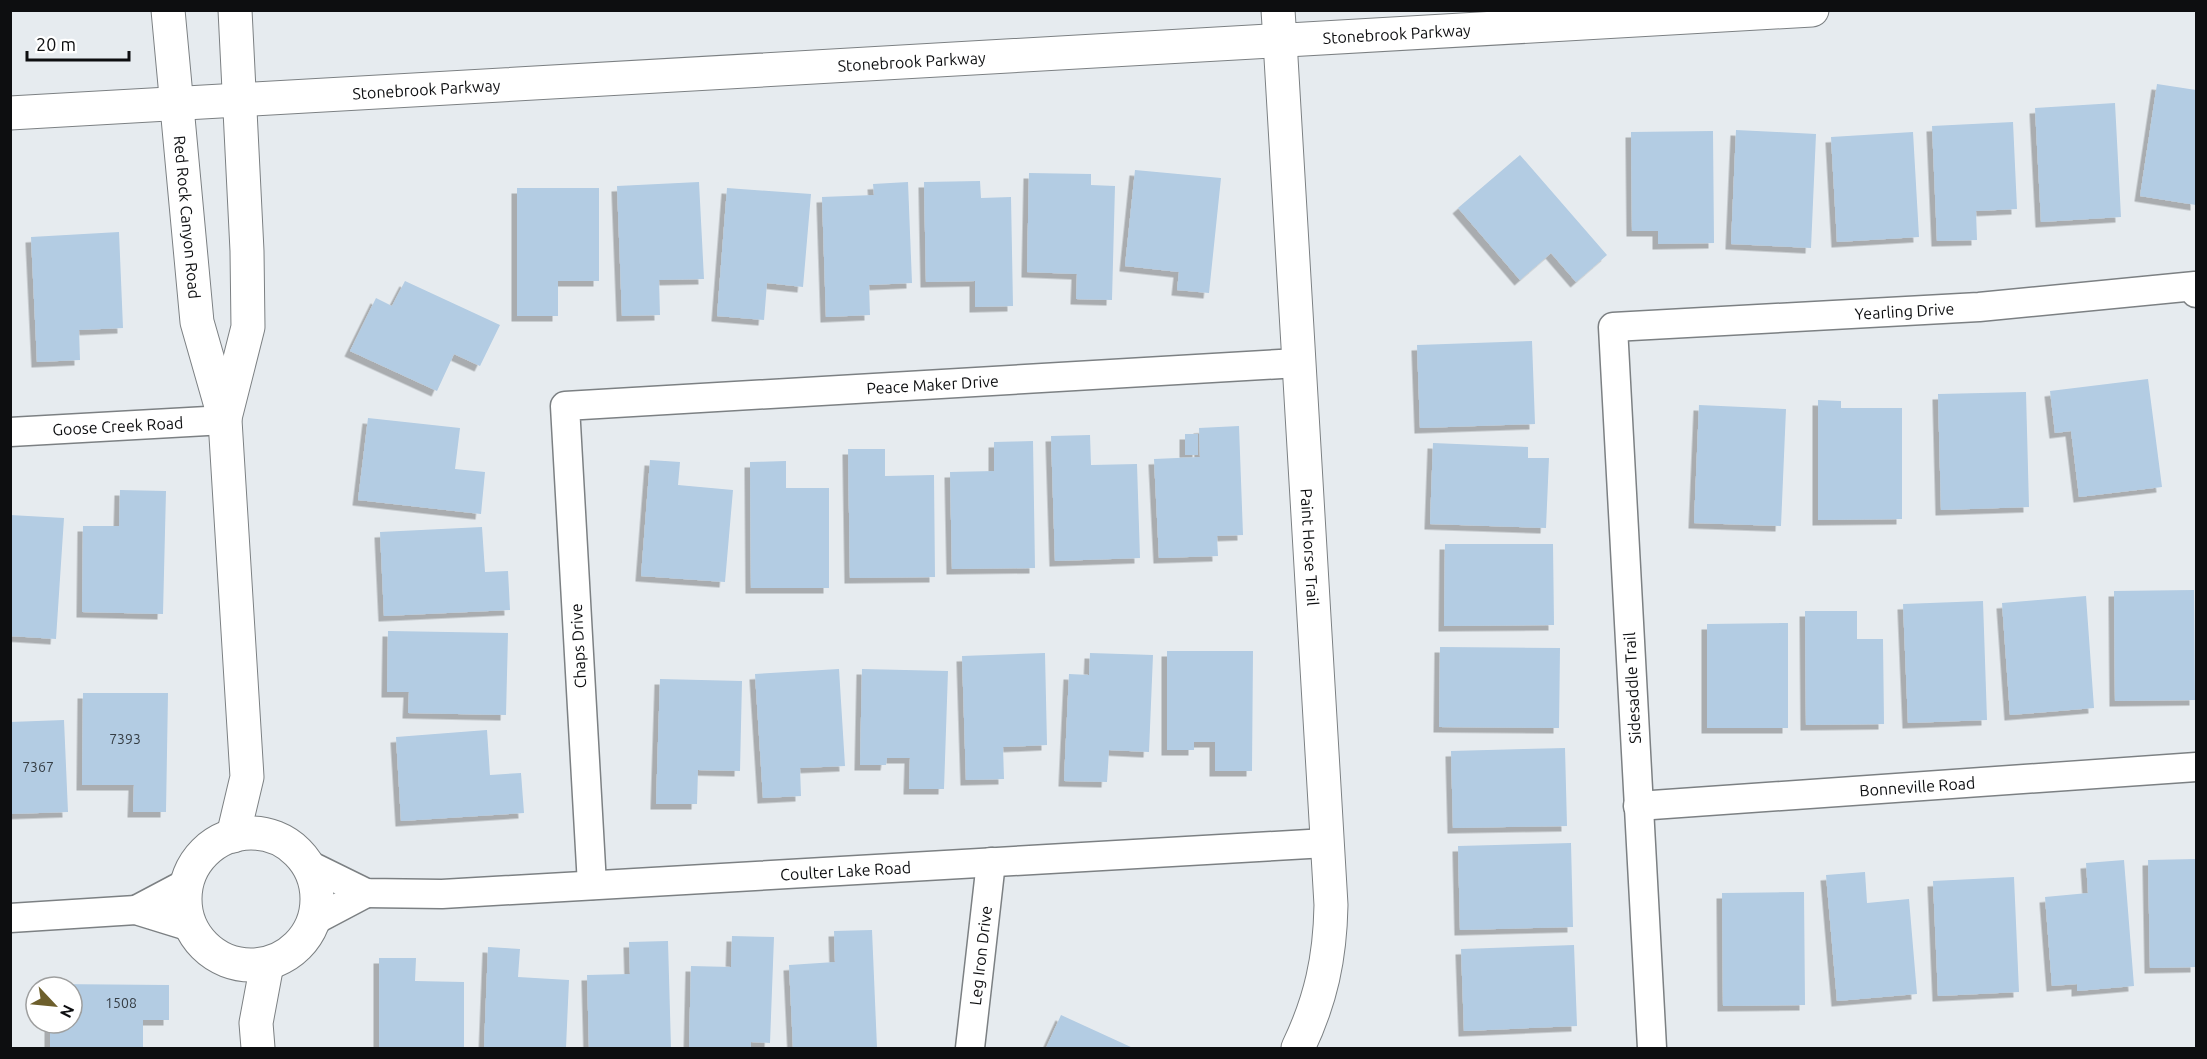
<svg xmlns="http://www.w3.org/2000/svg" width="2207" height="1059" font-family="Ubuntu,sans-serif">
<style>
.building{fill:#b3cce3;filter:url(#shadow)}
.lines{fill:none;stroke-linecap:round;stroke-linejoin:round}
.minor-casing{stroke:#7c8083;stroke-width:31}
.tertiary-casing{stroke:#7c8083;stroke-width:35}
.secondary-casing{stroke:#7c8083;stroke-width:35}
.minor{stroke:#fff;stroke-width:28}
.tertiary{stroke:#fff;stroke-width:33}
.secondary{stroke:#fff;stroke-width:33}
.labels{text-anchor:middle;stroke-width:5;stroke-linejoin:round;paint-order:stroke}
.number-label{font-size:14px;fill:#363e45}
.street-label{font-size:16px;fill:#0d0e10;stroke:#fff}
</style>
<defs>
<filter id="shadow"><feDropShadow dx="-5.5" dy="5.5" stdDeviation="0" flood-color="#0004"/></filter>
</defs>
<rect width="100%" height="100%" fill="#e6ebef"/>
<!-- building -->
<path class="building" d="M2157,84L2196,90V205L2140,196Z
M2115,103L2121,217L2041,222L2035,108Z
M2013,122L2017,209L1976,211L1977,240L1937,241L1932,126Z
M1736,130L1816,134L1811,248L1731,244Z
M1713,131L1714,243L1658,244V231H1632L1631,132Z
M1913,132L1919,237L1837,242L1831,137Z
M1520,155L1607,255L1576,282L1551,253L1520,280L1458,208Z
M1135,170L1221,178L1209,293L1177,290L1179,272L1125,266Z
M1029,173L1091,174V185L1115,186L1112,300L1076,299L1077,274L1027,272Z
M980,181L981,198L1011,197L1013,306L975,307V281L926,282L924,182Z
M699,182L704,279L659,280L660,315L622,316L617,186Z
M908,182L912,283L869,285L870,315L826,317L822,197L874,195L873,184Z
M517,188H599V281H558V316H517Z
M727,188L811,194L803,287L767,283L764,320L717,316Z
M119,232L123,328L79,330L80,360L37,362L31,237Z
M405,281L500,325L480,366L454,354L437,391L350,351L376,298L392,306Z
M1532,341L1535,424L1420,428L1417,345Z
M2148,379L2162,487L2079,497L2071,431L2055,433L2050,391Z
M2026,392L2029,507L1941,510L1938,394Z
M1818,400L1841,401V408H1902V519L1818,520Z
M1699,405L1786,409L1781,526L1694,523Z
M368,418L460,428L455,469L485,472L481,514L358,500Z
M1239,426L1243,535L1217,536L1218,556L1159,558L1154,459L1200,457L1199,428Z
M1185,434H1198V455H1185Z
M1090,435L1091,465L1137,464L1140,558L1055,561L1051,436Z
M1033,441L1035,568L952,569L950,472L994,471V442Z
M1433,443L1528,447V458H1549L1546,528L1430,524Z
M848,449H885V476L934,475L935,577L850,578Z
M650,460L680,462L678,485L733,490L725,582L641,576Z
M786,461V488H829V588H751L750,462Z
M120,490L166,491L163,614L82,612L83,526H119Z
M10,515L64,518L56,639L10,636Z
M482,527L485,572L508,571L510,610L384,616L380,532Z
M1445,544H1553L1554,625L1444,626Z
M2194,590L2195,700L2115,701L2114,591Z
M2086,596L2094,708L2010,715L2002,603Z
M1983,601L1987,720L1908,723L1903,604Z
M1805,611H1857V639H1883L1884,724L1806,725Z
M1788,623V728H1707V624Z
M388,631L508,633L506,715L408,713L409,692H387Z
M1440,647L1560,648L1559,728L1439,727Z
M1167,651H1253L1252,771H1215V742H1194V750H1167Z
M1045,653L1047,745L1003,747L1004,779L966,780L962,656Z
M1090,653L1153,655L1149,752L1109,750L1107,782L1064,781L1069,674L1089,675Z
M839,669L845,766L800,768L801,796L763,798L755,674Z
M862,669L948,671L944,789H909L910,758H887L886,765H860Z
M660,679L742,681L740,771L698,770L697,804H656Z
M83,693H168L166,812H133L134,785H82Z
M64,720L68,812L10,814V722Z
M487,730L490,775L521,773L524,813L401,821L396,737Z
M1565,748L1567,826L1453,828L1451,751Z
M1571,843L1573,927L1460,930L1458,846Z
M2196,859V967L2150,968L2148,860Z
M2124,860L2134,986L2077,991V984L2052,986L2045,897L2088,893L2086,863Z
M1865,872L1867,903L1909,899L1917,994L1837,1001L1826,875Z
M2014,877L2019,992L1938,996L1933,881Z
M1804,892L1805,1005L1723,1006L1722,893Z
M872,930L877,1048H793L789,965L835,962L834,931Z
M732,936L774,937L770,1043L751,1042V1048H689L691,966L731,967Z
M668,941L671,1048H589L587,975L630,974L629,942Z
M1574,945L1577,1026L1464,1031L1461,949Z
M488,947L520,949L518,977L569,980L566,1048H484Z
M379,958H416L415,981L464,982V1048H379Z
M51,984L169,985V1020H143V1048H50V1023H72V987H51Z
M1061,1015L1133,1048H1046Z"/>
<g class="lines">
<defs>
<g id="minor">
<path id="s1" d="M10,432L225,420"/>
<path id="s2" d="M1638,806L2196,767"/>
<path id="s3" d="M307,864L366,893L442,894L1326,843"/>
<path id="s4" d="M592,885L565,406L1298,363"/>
<path d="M136,910L187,883"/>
<path d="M10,918L136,910L191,927"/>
<path d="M313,921L366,893"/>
<path id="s5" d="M970,1048L991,862"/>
<path id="s6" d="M1652,1048L1613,327L1979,307L2195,286L2196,293"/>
</g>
<g id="tertiary">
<path id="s7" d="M168,10L197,322L225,420L247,777L233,836"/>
<path id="s8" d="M1280,41L1331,905C1330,958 1321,1000 1298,1048"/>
<path d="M225,418L248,327L247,251L235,10"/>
<circle cx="251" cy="899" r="66"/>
<path d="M258,1048L256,1023L267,964"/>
</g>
<g id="secondary">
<path d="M1278,10L1280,41"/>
<path id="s9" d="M10,113L1812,10"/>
</g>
</defs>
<!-- minor casing -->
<use href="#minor" class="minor-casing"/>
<!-- tertiary casing -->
<use href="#tertiary" class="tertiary-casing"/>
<!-- secondary casing -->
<use href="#secondary" class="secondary-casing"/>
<!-- minor -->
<use href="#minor" class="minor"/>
<!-- tertiary -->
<use href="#tertiary" class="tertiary"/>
<!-- secondary -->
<use href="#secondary" class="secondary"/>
</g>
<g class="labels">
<!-- number labels -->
<g class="number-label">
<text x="125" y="744">7393</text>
<text x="38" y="772">7367</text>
<text x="121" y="1008">1508</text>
</g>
<!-- street labels -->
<g class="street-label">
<text dy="6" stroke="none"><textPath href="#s9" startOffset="1389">Stonebrook Parkway</textPath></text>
<text dy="6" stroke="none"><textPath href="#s9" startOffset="903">Stonebrook Parkway</textPath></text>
<text dy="6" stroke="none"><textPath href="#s9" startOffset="417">Stonebrook Parkway</textPath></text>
<text dy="6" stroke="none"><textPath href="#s7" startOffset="208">Red Rock Canyon Road</textPath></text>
<text dy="6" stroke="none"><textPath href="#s6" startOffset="1014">Yearling Drive</textPath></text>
<text dy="6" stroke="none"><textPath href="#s4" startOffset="848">Peace Maker Drive</textPath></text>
<text dy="6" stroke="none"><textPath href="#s1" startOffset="108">Goose Creek Road</textPath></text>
<text dy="6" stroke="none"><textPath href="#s8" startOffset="507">Paint Horse Trail</textPath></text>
<text transform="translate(578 646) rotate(-93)" y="6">Chaps Drive</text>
<text transform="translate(1632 688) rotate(-93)" y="6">Sidesaddle Trail</text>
<text dy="6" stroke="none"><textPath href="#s2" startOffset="280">Bonneville Road</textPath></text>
<text dy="6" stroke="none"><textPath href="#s3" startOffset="546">Coulter Lake Road</textPath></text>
<text dy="6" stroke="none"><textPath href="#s5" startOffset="93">Leg Iron Drive</textPath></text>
</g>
</g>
<!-- border -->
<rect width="2207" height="1059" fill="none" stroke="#0d0e10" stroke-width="24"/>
<!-- north arrow -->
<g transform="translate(54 1005) rotate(116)"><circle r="28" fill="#ffffff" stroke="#9e9f9f" stroke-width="1.5"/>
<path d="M0-4.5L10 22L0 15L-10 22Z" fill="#6d5f2c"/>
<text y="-9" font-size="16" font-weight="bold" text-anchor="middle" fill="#0d0e10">N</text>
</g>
<!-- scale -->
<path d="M27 51v9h102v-9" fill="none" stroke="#0d0e10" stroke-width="3"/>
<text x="36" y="51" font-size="18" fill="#0d0e10" stroke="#ffffff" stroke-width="4.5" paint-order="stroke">20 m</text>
</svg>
